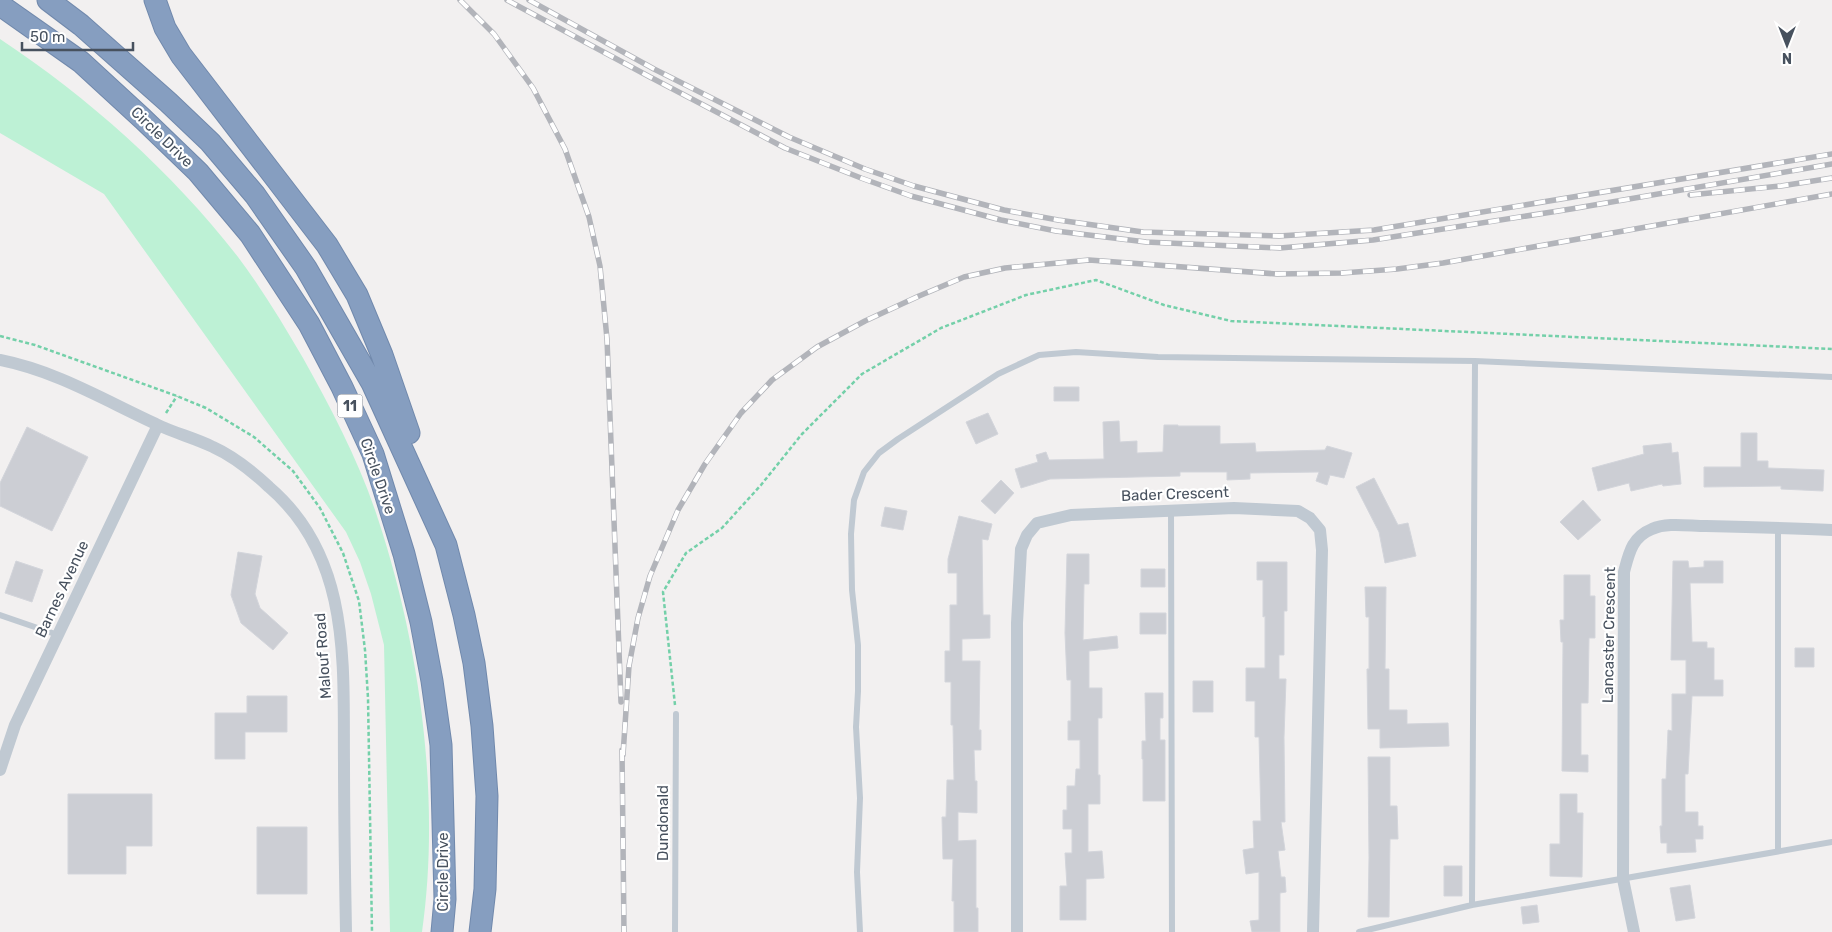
<svg xmlns="http://www.w3.org/2000/svg" width="1832" height="932" font-family="Rubik,sans-serif">
<style>
.green{fill:#bdf1d5}
.building{fill:#ccced4;stroke:#d3d5db}
.lines{fill:none;stroke-linecap:round;stroke-linejoin:round}
.highway-casing{stroke:#7189ac;stroke-width:23}
.path{stroke:#74d0a9;stroke-width:2.5;stroke-dasharray:4 2.5;stroke-linecap:butt}
.lane{stroke:#c0c9d2;stroke-width:6}
.street{stroke:#c0c9d2;stroke-width:12}
.highway{stroke:#869ec0;stroke-width:21}
.rail-casing{stroke:#b2b4ba;stroke-width:5.5}
.rail{stroke:#fff;stroke-width:4;stroke-dasharray:11;stroke-linecap:butt}
.labels{text-anchor:middle;stroke-width:4.5;stroke-linejoin:round;paint-order:stroke}
.shield{fill:#fff;stroke:#7e858e;stroke-width:1}
.shield-label{font-size:14px;font-weight:bold;fill:#47515e}
.street-label{font-size:15px;fill:#47515e;stroke:#fff}
</style>
<rect width="100%" height="100%" fill="#f2f0f0"/>
<!-- green -->
<path class="green" d="M0,39C89,98 172,172 238,257C262,289 283,324 303,358C332,410 360,463 378,519C420,646 441,799 422,932H390L384,645L371,594L360,562L346,532L104,194L0,133Z"/>
<!-- building -->
<path class="building" d="M1054,387H1079V401H1054Z
M988,413L998,434L976,444L966,422Z
M1119,421L1120,442L1137,441V453L1163,452L1164,425H1178V426H1220V444L1255,443L1256,452L1325,450L1327,446L1352,453L1344,478L1330,475L1327,485L1316,481L1319,472L1250,473V479L1227,480V472H1180V476L1050,479L1021,488L1015,469L1038,462L1036,455L1046,452L1049,460L1104,459L1103,422Z
M27,427L88,457L52,531L0,506V483Z
M1741,433H1757V461H1768V468L1824,470L1823,491L1781,489V486L1704,487V467H1741Z
M1671,443L1672,453L1678,452L1681,484L1663,486L1662,484L1631,491L1629,483L1598,491L1592,468L1644,454L1643,446Z
M1374,478L1398,525L1408,523L1416,556L1385,563L1379,532L1356,487Z
M1001,480L1014,493L995,514L981,501Z
M1583,500L1601,520L1578,540L1560,522Z
M885,507L907,511L903,530L881,526Z
M959,516L992,524L988,540L982,539L983,615H990V638L962,639V661H980L979,730H981V750H974L975,781H977V813L958,812V841L976,840V908H978V932H954V901H952L953,859H943L942,817H946L947,780H954L953,725H951V682H945V651H950V605H957V573H948V559Z
M238,552L262,556L255,594L260,608L288,633L273,650L241,623L231,595Z
M1067,554H1089V584H1084L1083,640L1117,636L1118,648L1089,651V688H1102V718H1098V775H1100V804H1088V852L1102,851L1104,878L1086,879V920H1060V886H1067L1065,853H1072V829H1063V810H1067V786H1075L1076,769H1080V740H1068V721H1071V680H1067L1065,633Z
M16,561L43,570L32,602L5,593Z
M1673,561H1688L1689,568L1704,567V561H1723V583H1690L1692,642H1707V648H1714V680H1723V696H1692L1688,774H1685V812H1698V826H1703V839H1695L1696,852L1667,853V843H1661L1660,826H1662V779H1666L1668,730L1672,731V694H1686V660H1671Z
M1257,562H1287V611H1284V655H1279V679H1286L1284,737L1285,822H1281L1285,850L1278,851L1281,877H1285L1286,892L1280,893V932H1252L1250,921L1259,920V872L1246,874L1243,850L1254,848L1253,821H1261L1259,737H1255V701H1246V668H1265V616L1263,617V580H1257Z
M1141,569H1165V587H1141Z
M1564,575H1590V596H1595V638H1589L1588,703H1581V755H1588V772L1562,771L1563,642H1561L1560,620H1564Z
M1365,587H1386L1385,669H1389V710H1407V724L1448,723L1449,746L1380,748V729H1368L1367,669H1369V617H1366Z
M1140,613H1166V634H1140Z
M1795,648H1814V667H1795Z
M1193,681H1213V712H1193Z
M1145,693H1163V718H1160V740H1165V801H1143V759H1142V741H1146Z
M247,696H287V732H245V759H215V713H247Z
M1368,757H1390V806H1397L1398,839H1390L1389,917H1368L1369,858Z
M68,794H152V846H126V874H68Z
M1560,794H1577V813H1583L1582,877L1550,876V844H1560Z
M257,827H307V894H257Z
M1444,866H1462V896H1444Z
M1690,885L1695,918L1676,921L1670,888Z
M1537,905L1539,922L1523,924L1521,907Z"/>
<g class="lines">
<defs>
<path id="highway" d="M48,0L81,25L168,102L210,142L255,195L306,268L372,383L446,545L464,615L474,663L482,726L487,796L485,889L480,932
M155,0L165,28L181,55L327,245L357,295L382,355L409,433
M0,5L81,62L143,119L198,172L250,234L309,324L342,387L373,454L404,554L421,622L432,681L441,745L445,899L442,932"/>
</defs>
<!-- highway casing -->
<use href="#highway" class="highway-casing"/>
<!-- path -->
<path class="path" d="M0,336L35,345L177,396L206,408L254,437L293,471L320,508L343,553L359,601L365,650L368,698L372,932
M166,413L177,396
M675,705L663,592L686,553L722,528L761,485L802,434L862,374L941,328L1026,295L1096,280L1164,305L1231,321L1832,349"/>
<!-- lane -->
<path class="lane" d="M1171,510L1172,932
M1778,527V851
M0,615L58,635
M1472,905L1475,361
M675,932L676,714
M860,932L857,872L860,798L856,727L858,691V645L852,590L851,534L854,500L864,472L879,453L898,439L998,374L1039,355L1076,352L1158,357L1475,361L1832,377
M1359,932L1472,905L1832,842"/>
<!-- street -->
<path class="street" d="M0,360C56,371 104,400 156,424C174,433 195,438 213,447C233,456 253,472 269,487C352,558 343,664 344,763C344,819 345,876 346,932
M0,770L15,725L158,425
M1017,932V623L1021,549L1027,535L1037,523L1071,515L1234,508L1298,511L1310,518L1320,530L1322,550L1313,932
M1634,932L1623,879L1624,572C1629,553 1632,537 1652,529C1667,522 1689,526 1706,526C1748,527 1790,528 1832,530"/>
<!-- highway -->
<use href="#highway" class="highway"/>
<defs>
<path id="rail" d="M460,0L494,34L533,88L565,149L589,217L600,266L607,339L621,702
M507,0L650,77L785,148L861,178L911,196L1001,220L1056,231L1146,242L1280,248L1373,240L1571,209L1832,164
M529,0L654,69L789,137L865,169L914,186L1004,210L1058,220L1143,232L1279,236L1374,230L1832,154
M1690,195L1781,186L1832,178
M622,750L624,932
M623,755L629,666L638,618L650,576L678,510L705,464L741,413L772,380L817,347L865,321L919,296L964,277L1005,268L1089,260L1277,274L1342,273L1397,269L1443,263L1832,194"/>
</defs>
<!-- rail casing -->
<use href="#rail" class="rail-casing"/>
<!-- rail -->
<use href="#rail" class="rail"/>
</g>
<g class="labels">
<!-- shield labels -->
<rect class="shield" x="337.5" y="394.5" width="25" height="23" rx="4"/>
<g class="shield-label">
<text x="350" y="411">11</text>
</g>
<!-- street labels -->
<g class="street-label">
<text transform="translate(162 137) rotate(44)" y="5">Circle Drive</text>
<text transform="translate(378 476) rotate(71)" y="5">Circle Drive</text>
<text transform="translate(1175 494) rotate(-2)" y="5">Bader Crescent</text>
<text transform="translate(62 589) rotate(-65)" y="5">Barnes Avenue</text>
<text transform="translate(1609 635) rotate(-89)" y="5">Lancaster Crescent</text>
<text transform="translate(323 656) rotate(-94)" y="5">Malouf Road</text>
<text transform="translate(663 823) rotate(-90)" y="5">Dundonald</text>
<text transform="translate(443 872) rotate(-90)" y="5">Circle Drive</text>
</g>
</g>
<!-- north arrow -->
<g transform="translate(1787 45) rotate(180)" stroke="#ffffff" stroke-width="4" paint-order="stroke">
<path d="M0-4L9 19L0 12L-9 19Z" fill="#47515e"/>
<text y="-8" font-size="14" font-weight="bold" text-anchor="middle" fill="#47515e">N</text>
</g>
<!-- scale -->
<path d="M22 42v8h111v-8" fill="none" stroke="#47515e" stroke-width="2.5"/>
<text x="30" y="42" font-size="15" fill="#47515e" stroke="#ffffff" stroke-width="4" paint-order="stroke">50 m</text>
</svg>
